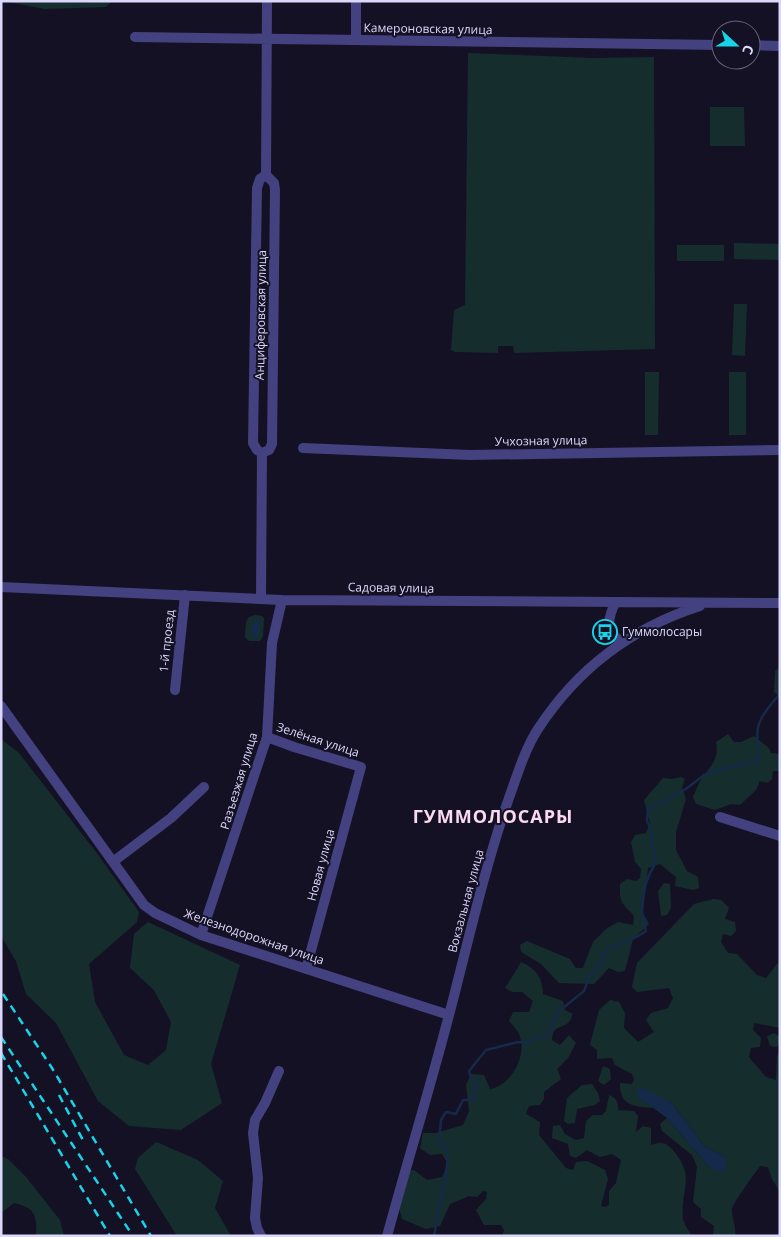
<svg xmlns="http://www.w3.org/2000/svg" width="781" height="1237" font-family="'Open Sans',sans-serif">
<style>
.green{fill:#152e2d}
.water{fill:#152a4a}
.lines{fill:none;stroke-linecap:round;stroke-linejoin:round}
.stream{stroke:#152a4a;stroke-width:2.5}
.street{stroke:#43417f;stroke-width:10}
.rail{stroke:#17d4e9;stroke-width:2.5;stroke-dasharray:8 6;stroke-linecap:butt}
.labels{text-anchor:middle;stroke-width:4;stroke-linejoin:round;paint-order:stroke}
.street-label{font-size:12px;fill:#dcd8fb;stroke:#141124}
.poi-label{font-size:12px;fill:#dcd8fb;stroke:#141124;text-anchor:start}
.district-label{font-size:18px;font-weight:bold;letter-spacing:1px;fill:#fbdaef;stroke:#141124}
</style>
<rect width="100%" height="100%" fill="#141124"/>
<!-- green -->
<path class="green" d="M2,1H112L106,7L45,9Z
M468,53L592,58L654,57L655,349L514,353L513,346H498V353L455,352L451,350L454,310L465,305Z
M710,107H744L745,146H710Z
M734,243L780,244V260L734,259Z
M677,245H724V261H677Z
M734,304H747L745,356L732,355Z
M645,372H659L658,435H645Z
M729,372H746V435H729Z
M255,615L262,616L264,618L263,636L260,641H249L245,637L246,622L249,617Z
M780,667V697L774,692L775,671Z
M728,734L734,742H741L754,736L769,748L771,753L780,754V771H773L772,779L767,783L760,781L756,790L740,805L731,804L715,810L696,804L693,797C696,790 698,784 702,778C712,764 719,760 716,742Z
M1,739L19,753L96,852L139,912L137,922L89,964L95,1002L124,1055L148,1065L166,1050L171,1022L154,990L130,968L134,934L148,922L240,965L211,1064L222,1103L181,1130L129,1126L98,1101L56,1023L26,994L16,961L1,936Z
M681,777L685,779L682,787L686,799L676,832V850L687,871L698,877L699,888L693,890L675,886L676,877L660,864L648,868L643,913L649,924L633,939L625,971L618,972L609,968L594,984L559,983L541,964L521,952L520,945L527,941L570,959L576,968H583L593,942L606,929L618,922L633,925C636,911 630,914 624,905C619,899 620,891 620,884L627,879L636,881L640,878L641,869L635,862L631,842L635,835L646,833L650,823L644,800L663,778L672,779Z
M664,883L670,884L671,908L667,915L661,916L658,891Z
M713,899L721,900L729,908L725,919L735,922L736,931L731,936L723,934L721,942L728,953L737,954L757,975L766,978L780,960V1028L754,1023L753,1030L761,1038L760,1047L751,1048L749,1057L766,1077L776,1080L777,1056L780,1051V1192L772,1179L768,1167L760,1166C754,1175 733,1202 732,1209C731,1218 737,1227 735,1236H713L714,1226L701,1217V1209L693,1202L697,1167L692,1155L662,1131L660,1124L667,1118L710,1168L726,1157L705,1147L671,1102L638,1096L654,1108C635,1107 619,1106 620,1083L632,1084L634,1080L632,1074L615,1065L612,1058L597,1059V1050L590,1045L599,1010L610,1000L619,1002L625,1013L624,1028L638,1042L654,1032L646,1020L651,1013L668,1008L673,998L669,988L637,992L632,987L637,963L694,904Z
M521,962C536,968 543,979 543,994L563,1001L565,1010L573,1014C571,1017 571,1020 569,1022C561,1029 553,1025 552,1040L560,1045L569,1035L576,1043L568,1058L557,1069L561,1079L544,1092V1099L540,1105L529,1106L526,1114L540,1122L539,1135L566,1168L573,1170L576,1162L587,1161L605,1170L608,1179L601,1206L605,1207L609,1205V1191L616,1183L621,1160L612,1154L600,1157L587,1150L576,1158L570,1156L568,1144L552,1138L553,1126L560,1125L565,1134L576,1140L584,1138L586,1121L593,1115H602L606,1111L609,1095C617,1098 618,1102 618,1110L634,1111L638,1116L636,1132L643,1126L651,1128V1145C660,1142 665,1142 672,1149C697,1177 680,1188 683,1219C684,1224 689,1231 692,1236H502L504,1230L501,1225H484L476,1210L486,1199L487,1192L483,1191L477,1197L469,1196L450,1204L440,1226L426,1229L402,1219L398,1204L407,1171L414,1170L427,1180L442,1177L448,1164L442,1154L430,1155L420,1148L423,1133H436L463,1125L469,1111L466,1085L471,1074L484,1075L490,1089C510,1086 527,1057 520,1037C519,1031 512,1025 509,1021L513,1012H529L533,1001L522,992H512L505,988Z
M774,1033L780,1037V1042L777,1047L770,1046L767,1036Z
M603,1066L610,1069L611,1079L604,1085L598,1081Z
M592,1084L598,1093L600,1101L595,1105L577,1109L575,1123L568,1124L564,1121L567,1098L582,1085Z
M156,1142L198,1160L223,1181L215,1208L231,1236H177L135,1169L138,1158Z
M1,1156L8,1159L26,1177L60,1220L64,1236H36C37,1216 36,1208 14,1203L1,1213Z"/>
<!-- water -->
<path class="water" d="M257,620H259L260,625L258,637H255L252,635C251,628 252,624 257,620Z
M642,1088L671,1102L705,1147L726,1157V1166L722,1173L710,1168L667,1118L637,1096L638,1089Z"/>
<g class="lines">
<!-- stream -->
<path class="stream" d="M434,1236L447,1166L448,1150L439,1141L441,1120L446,1112L456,1114L463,1100H473L477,1085L471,1077L469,1071L486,1050L518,1042L527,1043L539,1037H547L558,1012L584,991L589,977L599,967L606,950C620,942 633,941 646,931C645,923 641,915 642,907C642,892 648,875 656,862L652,843V832L647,821L648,808L665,801L686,789L704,775L733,766L757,761C759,750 756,739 758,728C760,716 772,703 780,694"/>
<!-- street -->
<path class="street" d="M356,1V40
M135,37L721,45
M751,45L780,46
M266,175L267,1
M303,448L470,455L780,450
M262,453L269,450L272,444L275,190L274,183L266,175
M262,453L257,450L253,443L257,188L260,179L266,175
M1,587L282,600L780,603
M261,598L262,453
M615,603C608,618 604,633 623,642
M175,690L185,595
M1,706L144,905L155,913L201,935L449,1015
M267,737L294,747L361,767L306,969
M720,817L780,836
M114,861L171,818L204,787
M201,935L267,737L272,643L282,600
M261,1236L257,1228L255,1218L258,1178L253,1133L255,1120L265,1103L279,1071
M387,1236C410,1152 436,1069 457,984C473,921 488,857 510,795C518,773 525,749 538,729C577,669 631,628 700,606"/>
<!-- rail -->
<path class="rail" d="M3,994L52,1068L151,1236
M1,1037L133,1236
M1,1053L110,1236
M59,1095L85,1144"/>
</g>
<!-- icons -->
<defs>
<symbol id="bus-ring" viewBox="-11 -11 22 22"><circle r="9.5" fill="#141124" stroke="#17d4e9" stroke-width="1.5"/><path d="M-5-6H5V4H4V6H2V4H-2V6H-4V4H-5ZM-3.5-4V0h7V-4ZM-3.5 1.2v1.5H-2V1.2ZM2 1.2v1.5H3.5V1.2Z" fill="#17d4e9"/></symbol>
</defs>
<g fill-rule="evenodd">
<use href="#bus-ring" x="591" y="618" width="28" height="28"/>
</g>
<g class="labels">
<!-- street labels -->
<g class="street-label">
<text transform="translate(428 29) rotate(1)" y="4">Камероновская улица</text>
<text transform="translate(261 315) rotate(-89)" y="4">Анциферовская улица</text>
<text transform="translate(541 441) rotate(-1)" y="4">Учхозная улица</text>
<text transform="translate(391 588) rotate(1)" y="4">Садовая улица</text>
<text transform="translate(167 641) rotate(-84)" y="4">1-й проезд</text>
<text transform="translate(318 740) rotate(18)" y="4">Зелёная улица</text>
<text transform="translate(239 781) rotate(-73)" y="4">Разъезжая улица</text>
<text transform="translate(321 865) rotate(-75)" y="4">Новая улица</text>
<text transform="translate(466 901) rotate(-75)" y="4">Вокзальная улица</text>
<text transform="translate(254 937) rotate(19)" y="4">Железнодорожная улица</text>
</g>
<!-- poi labels -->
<g class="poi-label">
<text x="622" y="636">Гуммолосары</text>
</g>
<!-- district labels -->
<g class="district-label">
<text x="493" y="823">ГУММОЛОСАРЫ</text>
</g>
</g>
<!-- border -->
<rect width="781" height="1237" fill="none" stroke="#dcd8fb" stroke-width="5"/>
<!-- north arrow -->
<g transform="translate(736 45) rotate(111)"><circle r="24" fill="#141124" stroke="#64617a"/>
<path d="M0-4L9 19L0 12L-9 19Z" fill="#17d4e9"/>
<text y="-8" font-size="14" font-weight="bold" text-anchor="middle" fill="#dcd8fb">С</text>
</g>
</svg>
